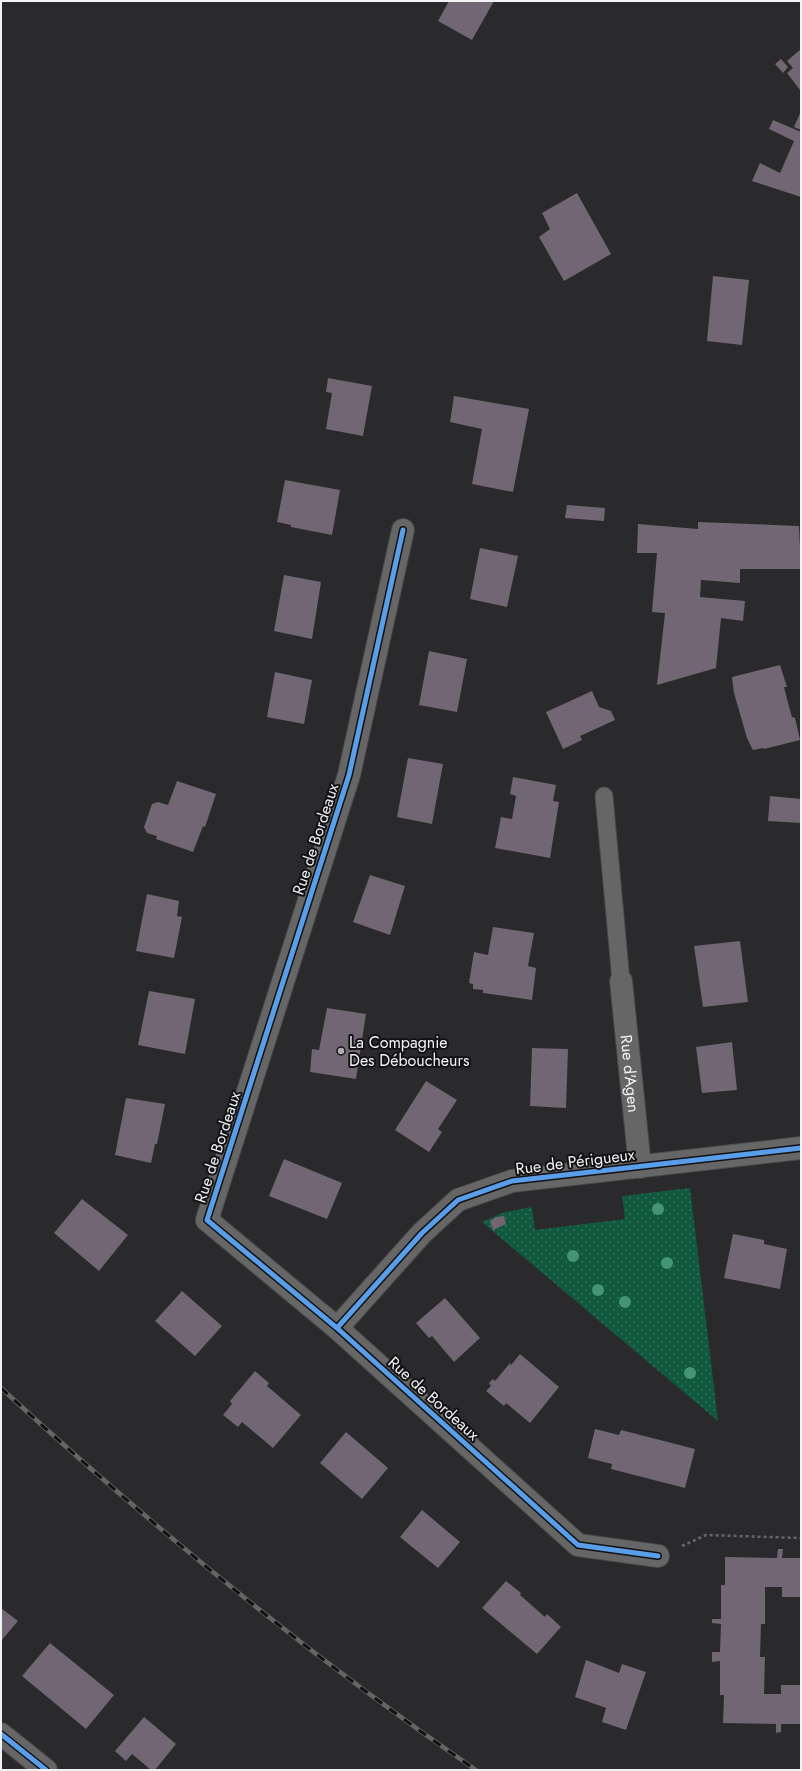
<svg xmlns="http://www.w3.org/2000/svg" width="802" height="1771" font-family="Jost,sans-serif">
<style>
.garden{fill:url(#garden-dots)}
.building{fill:#726574}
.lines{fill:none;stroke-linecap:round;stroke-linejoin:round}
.service-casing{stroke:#48484a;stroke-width:19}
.minor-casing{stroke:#48484a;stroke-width:24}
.path{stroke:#666768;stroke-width:2.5;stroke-dasharray:3 3;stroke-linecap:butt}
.service{stroke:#666667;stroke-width:17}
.minor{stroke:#666667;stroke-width:22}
.rail-casing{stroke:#656566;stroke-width:4.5}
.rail{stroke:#121214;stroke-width:3;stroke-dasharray:9;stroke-linecap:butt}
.cycleway-casing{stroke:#121214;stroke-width:8}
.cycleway{stroke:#5a9eea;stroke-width:5}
.tree{fill:#449574}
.poi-dot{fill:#acadaf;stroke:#121214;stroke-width:1.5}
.labels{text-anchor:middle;stroke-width:4;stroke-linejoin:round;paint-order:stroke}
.street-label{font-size:16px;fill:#f2f3f5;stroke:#121214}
.poi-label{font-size:16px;fill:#f2f3f5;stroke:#121214;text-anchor:start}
</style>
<defs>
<pattern id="garden-dots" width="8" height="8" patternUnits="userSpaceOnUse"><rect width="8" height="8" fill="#11593e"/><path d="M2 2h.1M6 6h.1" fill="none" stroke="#34715a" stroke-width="1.8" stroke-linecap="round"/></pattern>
</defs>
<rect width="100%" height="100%" fill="#2a2a2c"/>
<!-- garden -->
<path class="garden" d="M690,1188L718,1421L482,1222L505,1212L532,1207L535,1230L625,1219L622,1196Z"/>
<!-- building -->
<path class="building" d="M449,1H494L472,40L438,21Z
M801,49V90H800L787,73L793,68L787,61Z
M781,59L788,67L783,73L775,64Z
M801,111V130L794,127Z
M773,120L801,132V197L752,181L760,163L780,173L794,141L769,129Z
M577,193L611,254L564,281L539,237L550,229L542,213Z
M713,276L749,280L742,345L707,341Z
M328,378L372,386L363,436L326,429L332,393L326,392Z
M454,396L529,409L513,492L472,484L482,429L450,422Z
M285,480L340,490L332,535L291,527V525L277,522Z
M567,505L605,508L604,521L565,518Z
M698,522L799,526L801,569H740V583L701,580L700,597L745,601L743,621L721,618L716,668L657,685L665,613L652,612L657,553H637L638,524L698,529Z
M480,548L518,556L507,607L470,599Z
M284,575L321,582L312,639L274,631Z
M429,651L467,659L457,712L419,705Z
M780,665L787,687H784L788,703L792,717L795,718L800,740L764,749L763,748L753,750L747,738L734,693L732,677Z
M275,672L312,680L304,724L267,717Z
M592,691L599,707L611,711L615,720L580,736L582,740L563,749L546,712Z
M408,758L443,764L432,824L397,817Z
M513,777L556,785L553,801L559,802L550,858L495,848L501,817L512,819L516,796L510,794Z
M177,781L216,794L205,827L203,826L193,852L156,839L157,836L147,833L144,827L152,804L158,802L168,805Z
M770,796L801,799V823L768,821Z
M370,875L405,886L390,935L353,922Z
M147,894L179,901L177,916L182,917L174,958L136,951Z
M493,927L534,933L528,966L536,968L532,1000L483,993V990L473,989V984L469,983L474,952L488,955Z
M740,941L748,1002L703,1007L694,946Z
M149,991L195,999L185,1054L138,1045Z
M327,1008L366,1014L356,1079L310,1072L312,1049L319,1050Z
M732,1042L737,1090L702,1093L696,1047Z
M532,1048L568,1049L566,1108L530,1106Z
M426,1081L457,1100L438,1129L442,1132L429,1152L395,1130Z
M126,1098L165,1104L157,1144H155L151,1163L115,1155Z
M284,1159L342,1183L327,1219L269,1196Z
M82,1199L128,1235L99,1271L54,1233Z
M504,1216L506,1224L493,1230L490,1221L496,1217Z
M733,1234L764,1240V1244L787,1249L780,1289L724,1278Z
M182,1291L222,1326L195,1356L155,1321Z
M445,1298L480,1338L454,1362L432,1336L429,1338L416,1323Z
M520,1354L559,1387L530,1423L506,1403L504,1406L486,1391L491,1386L489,1383L493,1379L495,1381L510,1363L511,1365Z
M255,1371L269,1383L267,1386L301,1415L273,1448L242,1422L238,1427L223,1415L232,1404L230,1401Z
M595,1429L619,1435L621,1430L695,1449L685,1488L611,1469L612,1464L588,1458Z
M346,1432L388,1468L362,1499L320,1463Z
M422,1510L460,1542L438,1568L400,1537Z
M778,1549H783L782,1558H801V1597H782V1587H765V1624H761L760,1657H765L764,1694H781V1685H801V1724H781V1732L776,1733V1724L723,1723L724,1695H720V1661L712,1662V1652H720L721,1624L712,1623V1619H721V1585H725V1557L777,1558Z
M506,1581L521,1593L520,1595L545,1617L547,1614L561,1627L537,1654L482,1608Z
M1,1608L18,1621L1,1641Z
M50,1643L114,1695L86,1729L22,1676Z
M586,1660L619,1673L622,1664L646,1672L626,1730L602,1722L606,1708L575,1697Z
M144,1717L176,1744L155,1770H151L132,1754L126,1761L115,1751Z"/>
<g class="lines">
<defs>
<path id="service" d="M604,796L621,981"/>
<g id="minor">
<path d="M403,530L349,775L207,1220L337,1328L578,1545L658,1556"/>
<path id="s1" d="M621,981L640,1167"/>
<path d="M337,1328L422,1233L458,1200L512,1181L801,1148"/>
<path d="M1,1734L46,1770"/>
</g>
</defs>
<!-- service casing -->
<use href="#service" class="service-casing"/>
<!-- minor casing -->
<use href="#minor" class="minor-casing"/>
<!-- path -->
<path class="path" d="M682,1546L706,1535L801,1538"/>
<!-- service -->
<use href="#service" class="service"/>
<!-- minor -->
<use href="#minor" class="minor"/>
<defs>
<path id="rail" d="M1,1388C150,1525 308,1655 476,1770"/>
</defs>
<!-- rail casing -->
<use href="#rail" class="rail-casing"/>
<!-- rail -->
<use href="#rail" class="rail"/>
<defs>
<path id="cycleway" d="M403,530L349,775L207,1220L337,1328L578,1545L658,1556
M337,1328L422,1233L458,1200L512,1181L801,1148
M1,1734L46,1770"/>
</defs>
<!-- cycleway casing -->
<use href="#cycleway" class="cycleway-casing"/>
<!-- cycleway -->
<use href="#cycleway" class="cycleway"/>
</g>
<!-- trees -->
<g class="tree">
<circle cx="658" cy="1209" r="6"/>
<circle cx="573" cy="1256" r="6"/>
<circle cx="667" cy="1263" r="6"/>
<circle cx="598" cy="1290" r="6"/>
<circle cx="625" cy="1302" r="6"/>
<circle cx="690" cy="1373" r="6"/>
</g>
<!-- markers -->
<circle class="poi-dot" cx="341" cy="1051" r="4"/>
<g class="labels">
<!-- street labels -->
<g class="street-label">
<text transform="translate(315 839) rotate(-72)" y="6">Rue de Bordeaux</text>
<text dy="6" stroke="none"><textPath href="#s1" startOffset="93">Rue d'Agen</textPath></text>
<text transform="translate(217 1147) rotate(-72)" y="6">Rue de Bordeaux</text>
<text transform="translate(575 1161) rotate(-7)" y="6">Rue de Périgueux</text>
<text transform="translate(434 1398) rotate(42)" y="6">Rue de Bordeaux</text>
</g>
<!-- poi labels -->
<g class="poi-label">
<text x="349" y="1048">La Compagnie<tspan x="349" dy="18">Des Déboucheurs</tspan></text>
</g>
</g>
<!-- border -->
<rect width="802" height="1771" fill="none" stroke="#f2f3f5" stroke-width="4"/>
</svg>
